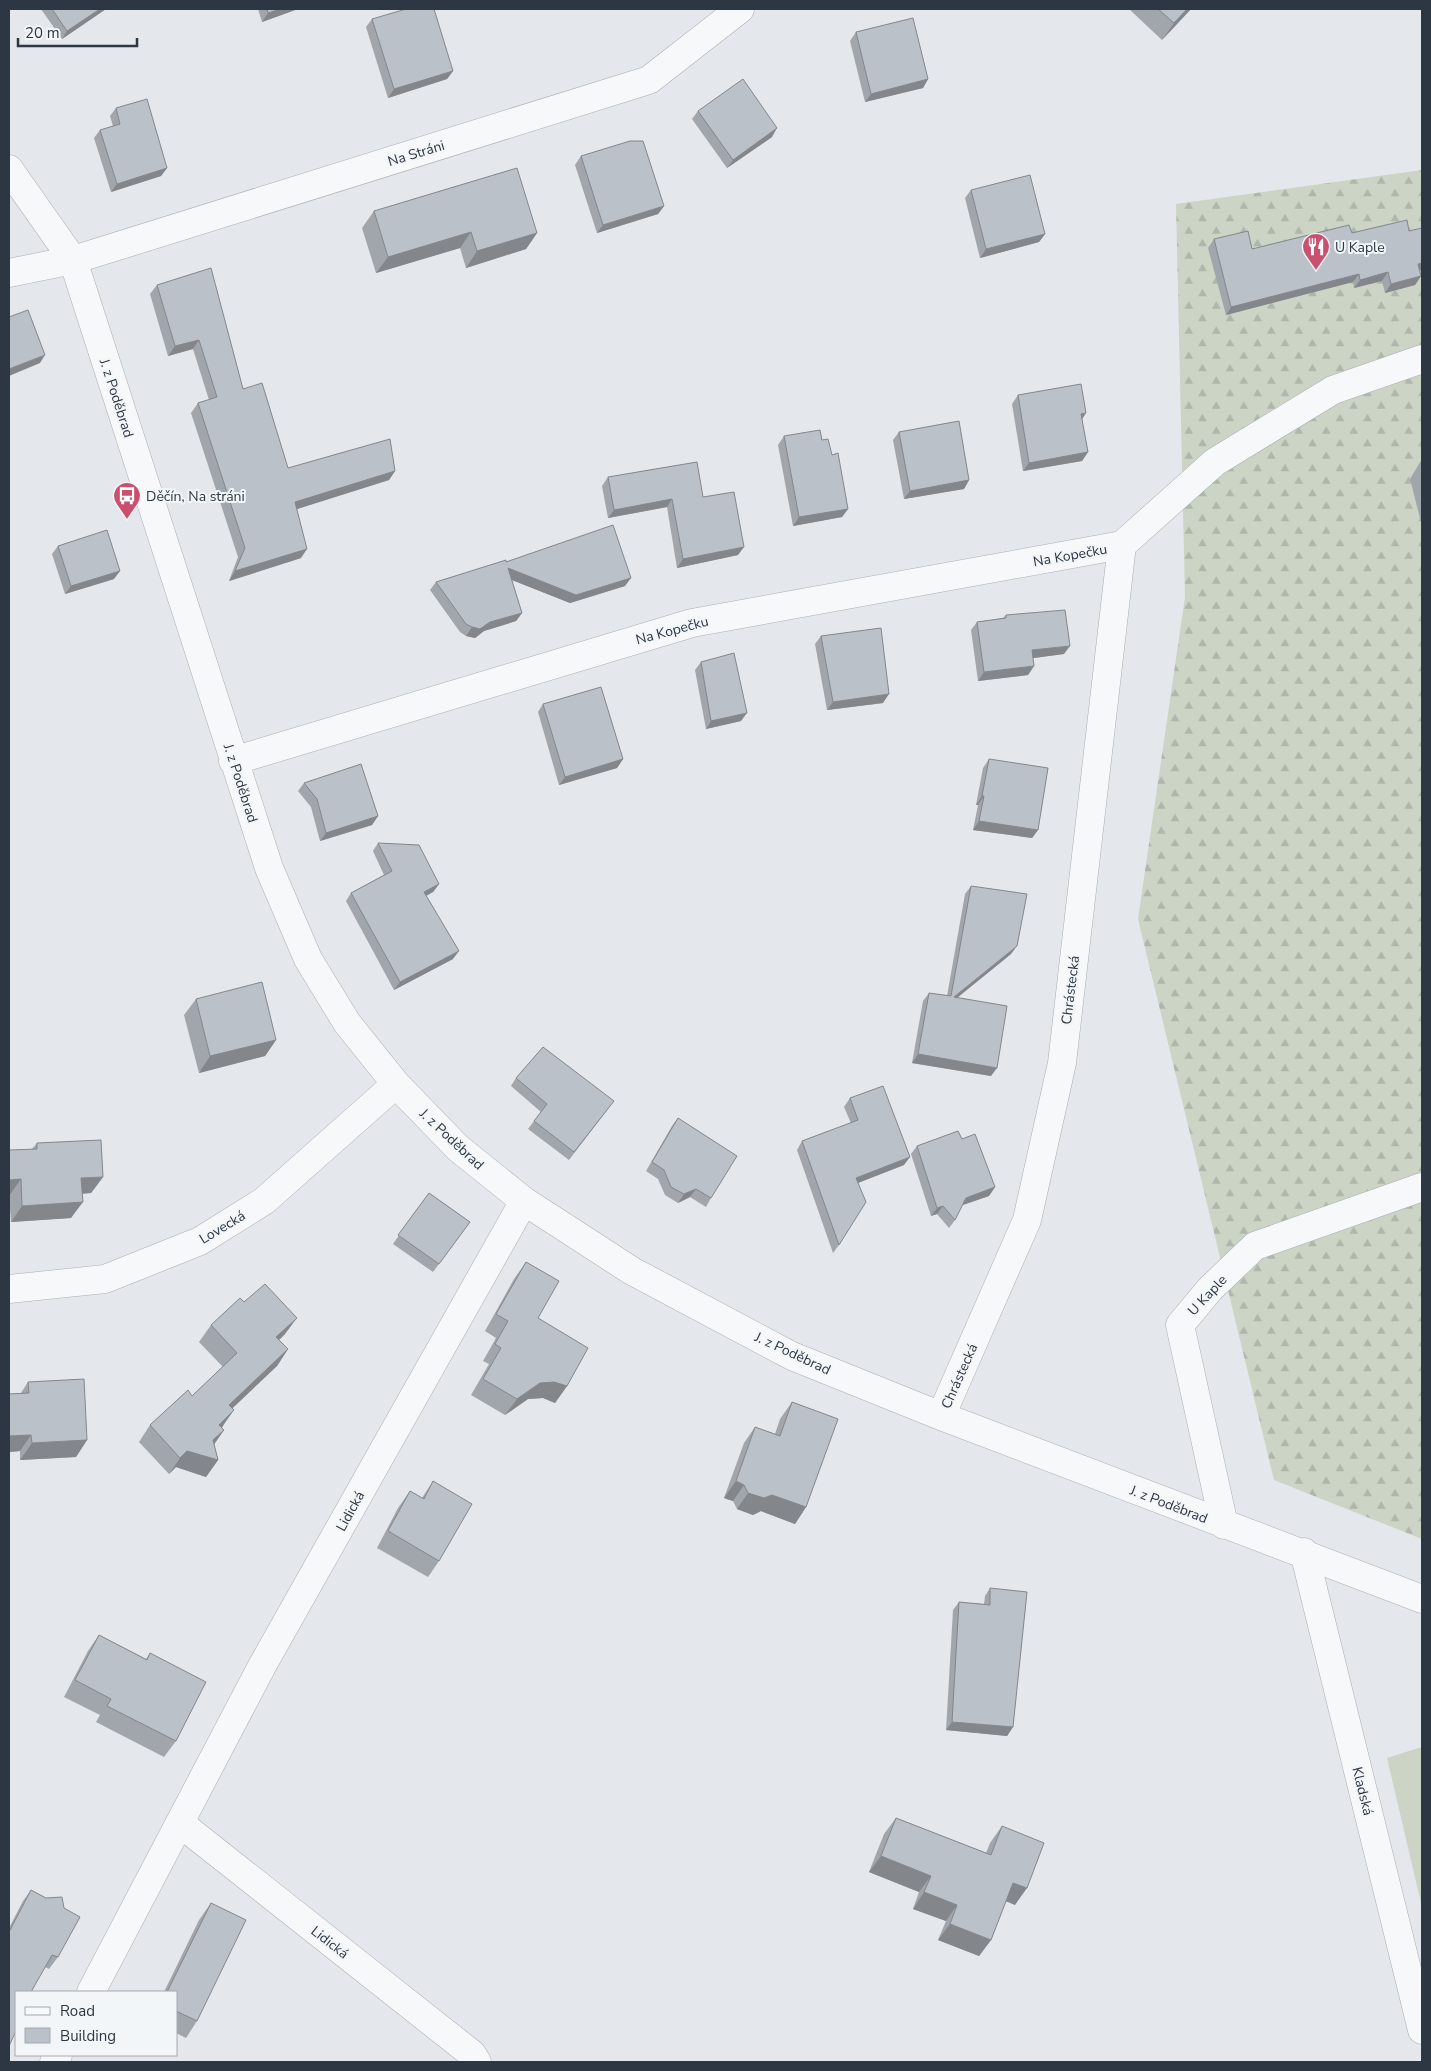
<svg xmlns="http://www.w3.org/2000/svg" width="1431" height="2071" font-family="'Nunito Sans',sans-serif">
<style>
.green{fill:#cbd4c5}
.forest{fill:url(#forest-firs)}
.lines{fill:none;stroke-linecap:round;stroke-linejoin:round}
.minor-casing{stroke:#a9afb5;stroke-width:29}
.minor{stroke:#f6f8f9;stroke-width:28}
.wall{fill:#a1a6ac}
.shaded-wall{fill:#83878c}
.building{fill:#bbc1c8;stroke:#83878c}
.labels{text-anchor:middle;stroke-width:4;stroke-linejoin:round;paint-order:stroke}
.street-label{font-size:14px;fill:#2c3743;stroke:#f3f6f8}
.poi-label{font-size:14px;fill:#2c3743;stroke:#f3f6f8;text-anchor:start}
</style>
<defs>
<pattern id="forest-firs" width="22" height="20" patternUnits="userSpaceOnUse" patternTransform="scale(1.25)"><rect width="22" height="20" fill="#cbd4c5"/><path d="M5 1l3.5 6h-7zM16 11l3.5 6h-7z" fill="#aeb7aa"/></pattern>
</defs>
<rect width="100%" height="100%" fill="#e4e7eb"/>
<!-- green -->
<path class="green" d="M1422,1747V1907L1387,1758Z"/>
<!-- forest -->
<path class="forest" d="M1422,170V1539L1274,1480L1138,919L1185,597L1176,204Z"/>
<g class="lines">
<defs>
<path id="minor" d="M9,169L73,260L269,868L308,959L347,1023L396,1084L458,1148L524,1201L632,1271L792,1356L941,1416L1422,1599
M9,273L73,260L649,80L740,9
M1122,545L1215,462L1333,390L1422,359
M233,761L692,623L1122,545
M9,1289L105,1279L200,1241L264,1201L396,1084
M941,1416L1027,1220L1062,1063L1122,545
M1224,1525L1180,1325L1210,1289L1255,1246L1422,1187
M1304,1552L1422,2030
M181,1824L472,2054L477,2062
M91,1992L262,1666L524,1201
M54,2062L58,2055"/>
</defs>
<!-- minor casing -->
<use href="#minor" class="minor-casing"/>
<!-- minor -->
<use href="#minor" class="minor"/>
</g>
<!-- wall -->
<path class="wall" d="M41,9H106L62,39Z
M258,9H298L262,22Z
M1129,9H1191L1162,40Z
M372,19L453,71L447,79L388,98L366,27Z
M856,32L928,79L923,88L865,102L850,41Z
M116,108L167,168L161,176L111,192L94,138L100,130L113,126L110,116Z
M698,111L772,137L727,168L692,119Z
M581,156L664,206L658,214L597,233L575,165Z
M971,190L1045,234L1039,242L980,258L965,198Z
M374,211L537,233L526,249L466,268L460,248L376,273L362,228Z
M1352,233L1419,271L1421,276L1415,285L1385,293L1382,281L1354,288L1353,282L1226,315L1208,248L1214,239L1252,249Z
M157,285L243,389L288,468L395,471L389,480L296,509L301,558L229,581L238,557L191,413L198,403L209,400L193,349L168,356L150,294Z
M1018,395L1086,413L1082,419L1088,452L1082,461L1023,471L1012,404Z
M899,432L969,480L964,489L904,499L893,440Z
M784,436L822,440L832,455L848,509L842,517L793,526L778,445Z
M1422,459V526L1410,479Z
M608,477L703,497L738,555L677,568L667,507L608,518L602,486Z
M58,546L114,579L65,594L52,554Z
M506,562L625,586L570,603L512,580L522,613L516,621L484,631L475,638L466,636L460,632L430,590L436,582Z
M1006,615L1064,654L1033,658L1034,666L1028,675L978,681L971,630L977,622L1003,618Z
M821,636L883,703L827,710L815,644Z
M701,662L741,721L706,729L695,670Z
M543,704L623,759L617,768L559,785L538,712Z
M989,759L1038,830L1032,838L973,830L978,805H976L983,768Z
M304,783L378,816L372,825L320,841L311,807L298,791Z
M378,843L439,884L433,892L426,896L453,959L394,990L346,901L351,893L384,875L373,851Z
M971,886L1011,954L957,998L991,1076L912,1063L923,1001L929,993L947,996L965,894Z
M196,999L276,1040L265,1056L199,1073L184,1015Z
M516,1078L608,1109L569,1160L528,1129L541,1112L511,1086Z
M850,1098L904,1165L858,1183L839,1245L833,1253L797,1150L802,1141L851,1123L844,1107Z
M678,1118L711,1198L706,1207L690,1197L678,1203L665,1195L658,1179L646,1171L672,1126Z
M962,1139L995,1187L989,1196L962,1205L955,1220L949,1228L937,1214L931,1216L911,1154L917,1146Z
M37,1143L103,1177L91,1193L82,1194L71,1218L11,1222L9,1196L32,1149Z
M429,1193L470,1222L433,1272L393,1244Z
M526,1262L538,1318L567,1386L555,1403L543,1398L528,1399L505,1415L471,1395L489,1364L483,1361L496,1338L485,1331L514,1279Z
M244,1302L285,1334L279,1340L288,1349L277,1366L232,1408L222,1428L224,1430L214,1444L218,1460L206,1477L176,1467L169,1474L139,1442L150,1425L192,1396L223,1367L199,1342L211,1325Z
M28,1382L87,1440L76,1457L20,1460V1451L9,1452V1394L21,1393Z
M792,1402L806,1507L795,1524L761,1511L753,1515L737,1509L733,1501L724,1498L744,1443L755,1427L775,1434L780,1419Z
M433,1481L439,1561L428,1577L377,1548L398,1508L410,1491L422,1498Z
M990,1588L1013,1727L1007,1736L946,1730L953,1610L959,1602L984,1604L985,1596Z
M99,1635L146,1659L150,1653L176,1741L164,1757L96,1722L100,1715L64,1697L88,1651Z
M896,1818L986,1853L990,1843L1002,1826L1015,1905L1006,1901L991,1940L979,1956L938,1940L946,1921L913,1909L919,1892L869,1872L884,1834Z
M31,1890L58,1957L49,1969L45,1967L16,1992L9,2046V1928L23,1901Z
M211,1903L197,2021L186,2038L176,2033V1992H164L199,1920Z"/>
<!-- shaded-wall -->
<path class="shaded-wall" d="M100,9H106L62,39L67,31Z
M280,9H298L262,22L268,13Z
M1187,9H1191L1162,40L1174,23Z
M453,71L447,79L388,98L394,89Z
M928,79L923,88L865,102L871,94Z
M777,128L772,137L727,168L733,160Z
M167,168L161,176L111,192L117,184Z
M664,206L658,214L597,233L603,225Z
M471,232L460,248L376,273L388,257Z
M537,233L526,249L466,268L477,251Z
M1045,234L1039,242L980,258L986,249Z
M1422,263V270L1412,273L1418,264Z
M1388,272L1382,281L1354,288L1360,280Z
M1359,274L1353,282L1226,315L1231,307Z
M1421,276L1415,285L1385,293L1391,284Z
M199,340L193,349L168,356L175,346Z
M45,355L40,363L9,376V369Z
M1086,413L1080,422L1081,414Z
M1088,452L1082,461L1023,471L1029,463Z
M395,471L389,480L288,512L295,502Z
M969,480L964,489L904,499L910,491Z
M672,499L667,507L608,518L614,510Z
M848,509L842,517L793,526L799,517Z
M744,547L738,555L677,568L683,559Z
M307,549L301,558L229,581L235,571Z
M508,568L631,578L625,586L570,603L502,576Z
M120,571L114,579L65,594L71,586Z
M522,613L516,621L484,631L475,638L466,636L472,627Z
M1070,646L1064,654L1026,659L1032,650Z
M1034,666L1028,675L978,681L984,672Z
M889,694L883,703L827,710L833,702Z
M747,713L741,721L706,729L711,721Z
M623,759L617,768L559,785L565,777Z
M982,796H984L978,805H976Z
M378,816L372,825L320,841L326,833Z
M979,821L1038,830L1032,838L973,830Z
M439,884L433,892L418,900L424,892Z
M1017,946L1011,954L948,1005L954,997Z
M459,951L453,959L394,990L400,982Z
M276,1040L265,1056L199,1073L210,1056Z
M918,1054L997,1068L991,1076L912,1063Z
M910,1157L904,1165L850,1186L856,1178Z
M103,1177L91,1193L70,1194L81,1178Z
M21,1179L9,1196V1180Z
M995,1187L989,1196L960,1206L966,1198Z
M696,1189L690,1197L678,1203L684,1194Z
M83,1202L71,1218L11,1222L22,1206Z
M943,1206L937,1214L931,1216L937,1208Z
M297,1318L285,1334L265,1353L276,1337Z
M288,1349L277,1366L218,1422L229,1405Z
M554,1382L567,1386L555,1403L543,1398L528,1399L505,1415L517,1399L540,1383Z
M234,1410L222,1427L207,1441L219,1425Z
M224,1430L213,1446L218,1460L206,1477L176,1467L169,1474L180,1458L187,1451L213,1440Z
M31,1435L20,1451L9,1452V1436Z
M87,1440L76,1457L20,1460L32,1443Z
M736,1481L744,1485L733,1501L724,1498Z
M748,1493L772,1495L806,1507L795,1524L761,1511L753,1515L737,1509Z
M952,1722L1013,1727L1007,1736L946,1730Z
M881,1856L931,1876L919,1892L869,1872Z
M1013,1883L1027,1888L1015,1905L1001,1899Z
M924,1892L957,1905L946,1921L913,1909Z
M950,1924L991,1940L979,1956L938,1940Z"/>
<!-- building -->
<path class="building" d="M52,9H100L67,31Z
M267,9H280L268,13Z
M406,9H434L453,71L394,89L372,19Z
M1158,9H1187L1174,23Z
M913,18L928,79L871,94L856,32Z
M743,79L777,128L733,160L698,111Z
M147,99L167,168L117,184L100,130L120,124L116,108Z
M630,141H643L664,206L603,225L581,156Z
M517,168L537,233L477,251L471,232L388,257L374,211Z
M1030,175L1045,234L986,249L971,190Z
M1407,220L1409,231L1422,228V263L1418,264L1421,276L1391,284L1388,272L1360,280L1359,274L1231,307L1214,239L1248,231L1252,249L1349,225L1352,233Z
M211,268L243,389L262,383L288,468L390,439L395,471L295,502L307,549L235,571L245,548L198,403L217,397L199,340L175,346L157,285Z
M28,310L45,355L9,369V317Z
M1081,384L1086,413L1081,414L1088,452L1029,463L1018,395Z
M959,421L969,480L910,491L899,432Z
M820,430L822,440L828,439L832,455L838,453L848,509L799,517L784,436Z
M697,462L703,497L734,492L744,547L683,559L672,499L614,510L608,477Z
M613,525L631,578L576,595L508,568L522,613L490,622L480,629L472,627L466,624L436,582L506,560V562Z
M107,530L120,571L71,586L58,546Z
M1065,610L1070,646L1032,650L1034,666L984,672L977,622L1006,618V615Z
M881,628L889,694L833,702L821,636Z
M734,653L747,713L711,721L701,662Z
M601,687L623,759L565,777L543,704Z
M989,759L1048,768L1038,830L979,821L984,796H982Z
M361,764L378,816L326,833L317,799L304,783Z
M378,843L419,845L439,884L424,892L459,951L400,982L351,893L392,871Z
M971,886L1027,894L1017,946L954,997L1007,1006L997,1068L918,1054L929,993L951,996Z
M262,982L276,1040L210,1056L196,999Z
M543,1047L614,1101L574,1152L534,1121L547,1104L516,1078Z
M883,1086L910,1157L856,1178L866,1202L839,1245L802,1141L858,1120L850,1098Z
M678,1118L737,1156L711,1198L696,1189L684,1194L671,1187L664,1170L652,1162Z
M958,1131L962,1139L975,1134L995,1187L966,1198L955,1220L943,1206L937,1208L917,1146Z
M101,1140L103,1177L81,1178L83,1202L22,1206L21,1179L9,1180V1150L37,1149V1143Z
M429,1193L470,1222L439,1264L398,1235Z
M526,1262L559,1281L538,1318L588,1348L567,1386L554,1382L540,1383L517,1399L483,1379L501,1348L495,1344L508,1321L496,1314Z
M265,1284L297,1318L276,1337L288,1349L229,1405L234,1410L219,1425L224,1430L213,1440L218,1460L187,1451L180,1458L150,1425L188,1390L192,1396L237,1353L211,1325L240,1298L244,1302Z
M84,1379L87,1440L32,1443L31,1435L9,1436V1394L29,1393L28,1382Z
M792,1402L838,1419L806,1507L772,1495L764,1498L748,1493L744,1485L736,1481L755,1427L780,1436Z
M433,1481L472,1504L439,1561L388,1531L410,1491L424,1499Z
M990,1588L1027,1592L1013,1727L952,1722L959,1602L990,1605Z
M99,1635L147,1660L150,1653L206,1682L176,1741L107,1706L111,1699L75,1680Z
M896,1818L991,1855L1002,1826L1044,1843L1027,1888L1013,1883L991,1940L950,1924L957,1905L924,1892L931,1876L881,1856Z
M31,1890L46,1898L62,1897L64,1908L80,1917L58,1957L52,1955L31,1992H16V2031L9,2046V1932Z
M211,1903L246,1920L197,2021L176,2011V1992H167Z"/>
<!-- icons -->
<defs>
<symbol id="restaurant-pin" viewBox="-11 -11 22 30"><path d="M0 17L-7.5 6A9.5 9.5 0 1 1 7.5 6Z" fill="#c9506e" stroke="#f3f6f8"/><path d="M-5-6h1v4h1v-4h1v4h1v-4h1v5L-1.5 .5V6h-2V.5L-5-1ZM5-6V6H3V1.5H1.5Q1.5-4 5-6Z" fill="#fff"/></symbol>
<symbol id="bus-pin" viewBox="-11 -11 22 30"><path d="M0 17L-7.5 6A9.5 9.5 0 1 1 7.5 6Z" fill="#c9506e" stroke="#f3f6f8"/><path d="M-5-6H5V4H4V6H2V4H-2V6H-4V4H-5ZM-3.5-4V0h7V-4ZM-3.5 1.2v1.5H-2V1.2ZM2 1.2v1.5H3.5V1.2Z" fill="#fff"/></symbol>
</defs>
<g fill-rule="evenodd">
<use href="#restaurant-pin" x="1300" y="231" width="32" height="43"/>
<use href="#bus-pin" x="111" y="480" width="32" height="43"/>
</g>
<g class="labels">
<!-- street labels -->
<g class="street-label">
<text transform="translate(416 153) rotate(-17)" y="5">Na Stráni</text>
<text transform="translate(117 398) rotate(72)" y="5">J. z Poděbrad</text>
<text transform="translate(1070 555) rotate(-10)" y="5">Na Kopečku</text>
<text transform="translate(672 630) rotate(-15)" y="5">Na Kopečku</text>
<text transform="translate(241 783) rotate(72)" y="5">J. z Poděbrad</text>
<text transform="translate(1070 990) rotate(-83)" y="5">Chrástecká</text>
<text transform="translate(452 1139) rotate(43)" y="5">J. z Poděbrad</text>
<text transform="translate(222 1227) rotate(-31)" y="5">Lovecká</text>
<text transform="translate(1207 1295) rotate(-47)" y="5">U Kaple</text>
<text transform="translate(793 1353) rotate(25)" y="5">J. z Poděbrad</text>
<text transform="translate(959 1376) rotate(-66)" y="5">Chrástecká</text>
<text transform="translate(1169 1504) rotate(21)" y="5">J. z Poděbrad</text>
<text transform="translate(350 1511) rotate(-61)" y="5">Lidická</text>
<text transform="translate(1363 1791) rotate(76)" y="5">Kladská</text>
<text transform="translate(330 1942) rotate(38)" y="5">Lidická</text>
</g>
<!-- poi labels -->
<g class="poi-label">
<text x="1335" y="252">U Kaple</text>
<text x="146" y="501">Děčín, Na stráni</text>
</g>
</g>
<!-- border -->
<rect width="1431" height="2071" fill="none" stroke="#2c3743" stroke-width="20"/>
<!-- legend -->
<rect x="15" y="1991" width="162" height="65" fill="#f3f6f8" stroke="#a3aab0"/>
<rect x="25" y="2007" width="25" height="8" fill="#f6f8f9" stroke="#a3aab0"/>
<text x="60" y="2016" font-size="15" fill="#2c3743">Road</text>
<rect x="25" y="2028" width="25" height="15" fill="#bbc1c8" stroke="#a3aab0"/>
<text x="60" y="2041" font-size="15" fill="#2c3743">Building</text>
<!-- scale -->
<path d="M18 38v8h119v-8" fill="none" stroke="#2c3743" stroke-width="2.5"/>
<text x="25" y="38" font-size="15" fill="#2c3743" stroke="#f3f6f8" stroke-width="4" paint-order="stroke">20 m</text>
</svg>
